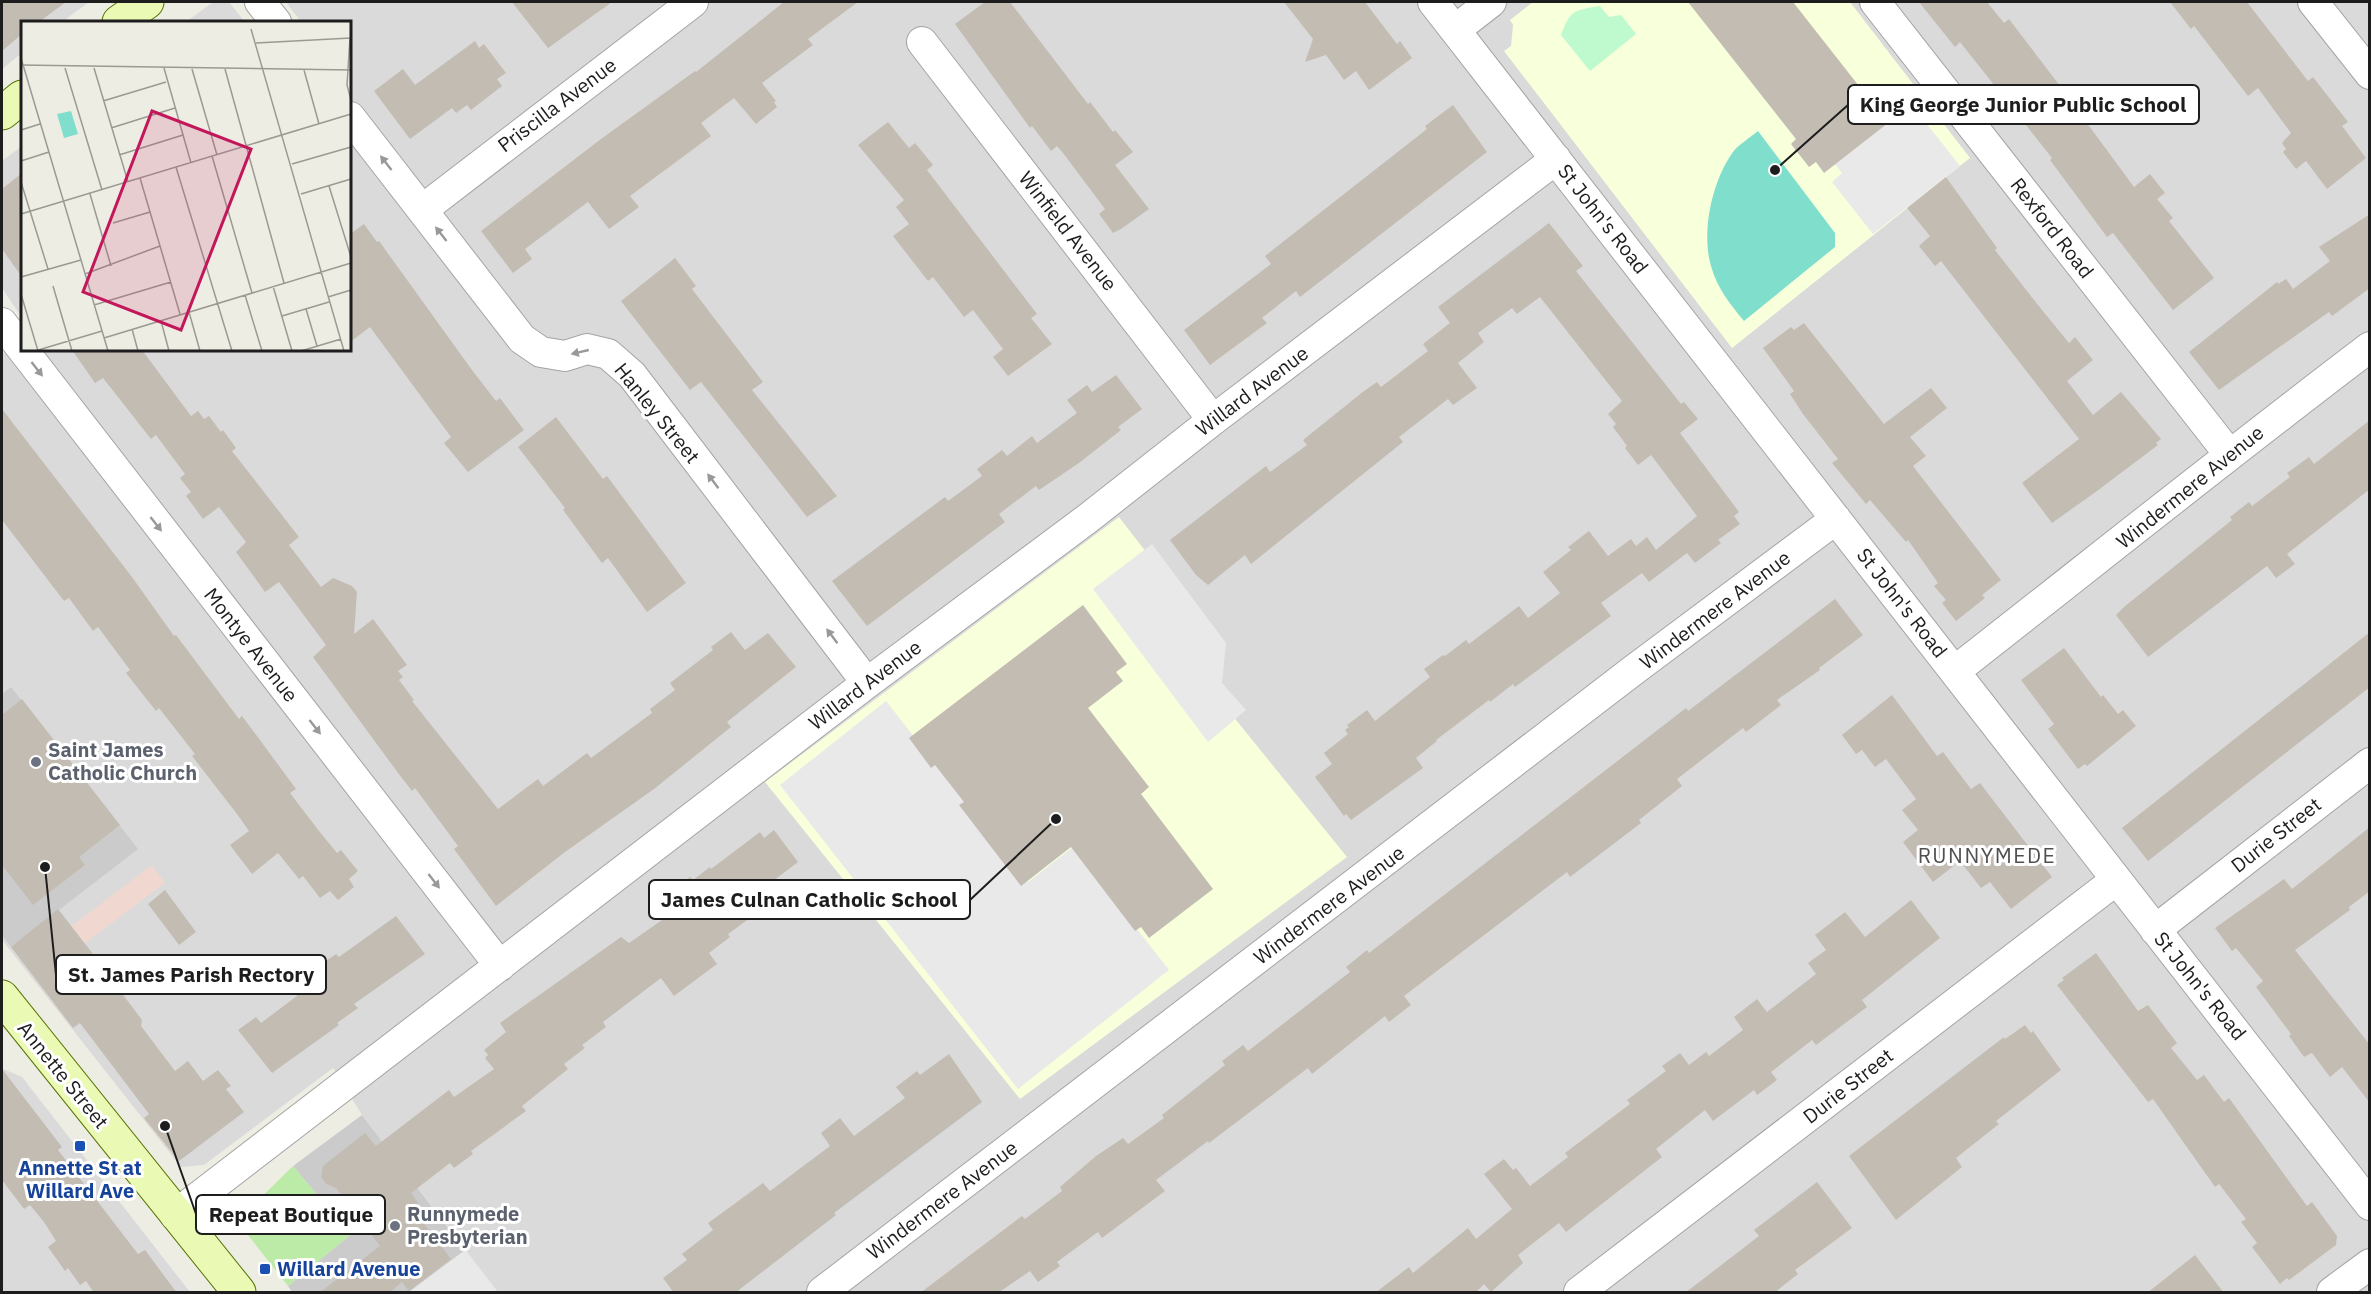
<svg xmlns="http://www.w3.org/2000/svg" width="2371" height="1294" font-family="'IBM Plex Sans',sans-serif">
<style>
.residential{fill:#dbdada}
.commercial{fill:#f0d8d1}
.education{fill:#f8ffdb}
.religious{fill:#cbcbcb}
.grass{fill:#bceaa7}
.park{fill:#beface}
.pitch{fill:#7fdfcc}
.parking{fill:#e9e9e9}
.building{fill:#c3bcb2}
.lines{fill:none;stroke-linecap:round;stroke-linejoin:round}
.street-casing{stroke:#a4a4a4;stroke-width:32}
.secondary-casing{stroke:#547503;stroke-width:35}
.street{stroke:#fff;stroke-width:30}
.secondary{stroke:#eafab5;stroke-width:33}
.oneway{fill:#999}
.worship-dot{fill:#6b7280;stroke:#fff;stroke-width:2}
.transit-dot{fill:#1a4fb4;stroke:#fff;stroke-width:2}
.labels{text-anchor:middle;stroke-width:6;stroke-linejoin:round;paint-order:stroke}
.street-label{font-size:20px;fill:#1d1d1d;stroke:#fff}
.worship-label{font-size:20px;font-weight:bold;fill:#5b616d;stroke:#fff;text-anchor:start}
.transit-label{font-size:20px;font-weight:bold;fill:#164399;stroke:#fff}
.neighbourhood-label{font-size:21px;letter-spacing:1.5px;fill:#505050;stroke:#fff}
.inset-road{fill:none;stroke:#9a9a94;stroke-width:1.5}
.view{fill:#c2185b;fill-opacity:0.15;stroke:#c2185b;stroke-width:3}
.inset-edge{fill:none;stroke:#1d1d1d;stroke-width:3}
.leader{fill:none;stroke:#1d1d1d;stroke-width:2}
.callout-dot{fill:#1d1d1d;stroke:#fff;stroke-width:2}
.callout{fill:#fff;stroke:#1d1d1d;stroke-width:2}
.callout-label{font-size:21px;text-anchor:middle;font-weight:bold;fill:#1d1d1d}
</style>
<rect width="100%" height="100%" fill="#eeede3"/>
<!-- residential -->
<path class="residential" d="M2,2H89L62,22H22V53L2,69Z
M213,2H229L245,22H186Z
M286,2H2369V1292H498L362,1115L333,1068L204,1165L181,1167L2,940V354L22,338V350H350V22H301Z
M22,146V318L2,288V161Z
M3,1069L22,1077L190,1292H2Z"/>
<!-- commercial -->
<path class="commercial" d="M152,865L165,883L36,980L23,963Z"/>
<!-- education -->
<path class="education" d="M1533,2H1850L1970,158L1732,348L1504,51L1511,46L1513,25L1510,20Z
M1119,517L1218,645L1215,694L1347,857L1020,1099L765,782Z"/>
<!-- religious -->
<path class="religious" d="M11,687L138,849L11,947L2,935V694Z
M362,1115L465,1250L498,1292H292L288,1286L350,1235L293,1166Z"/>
<!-- grass -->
<path class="grass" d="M293,1166L350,1235L288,1286L237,1221Z"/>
<!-- park -->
<path class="park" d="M1600,6L1609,17L1621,15L1636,34L1590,71L1561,35C1571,9 1573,11 1600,6Z"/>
<!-- pitch -->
<path class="pitch" d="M1758,131L1835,233V247L1744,321C1730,304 1717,288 1711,266C1701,232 1712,181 1733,152C1739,144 1750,138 1758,131Z"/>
<!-- parking -->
<path class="parking" d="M1911,104L1960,166L1873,234L1832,182L1842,173L1835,164Z
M1152,544L1226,643L1222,683L1246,710L1208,742L1093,589Z
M886,701L1028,882L1073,847L1169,970L1018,1089L780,785Z
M465,1250L498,1292H409Z"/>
<!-- building -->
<path class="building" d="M2,2H66L39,22H22V34L2,51Z
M512,2H612L548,48Z
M784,2H858L808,39L813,45L762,83L776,101L774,102L777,107L756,124L734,98L701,123L711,136L630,196L639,207L609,229L588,202L525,249L532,259L513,273L481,231L601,139L695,71L696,72Z
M985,2H1010L1088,104L1090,102L1113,132L1115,130L1133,152L1115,165L1149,209L1121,229L1113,233L1099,214L1105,209L1063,153L1057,146L1051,151L1032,126L1030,128L955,24Z
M1284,2H1365L1397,44L1400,41L1412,58L1369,90L1356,71L1344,80L1326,55L1305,62L1313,39Z
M1688,2H1793L1888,123L1824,173L1816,162L1809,167L1791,144L1796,139Z
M1919,2H1987L2004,23L2009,19L2070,99L2080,91L2095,110L2084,119L2134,187L2150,174L2165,193L2157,199L2173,218L2169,221L2214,278L2173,310L2113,233L2107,237L2050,160L2052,158L1960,42L1955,47Z
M2170,2H2247L2308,81L2313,77L2348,122L2342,126L2366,158L2327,189L2306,161L2296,169L2283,152L2286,149L2282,143L2291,133L2258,88L2248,96L2194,26L2191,29Z
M475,41L479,48L484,44L506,73L497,79L502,86L471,110L467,105L456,113L452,108L410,139L374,91L403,69L415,85Z
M1453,105L1487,152L1300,297L1296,291L1262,318L1267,323L1210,365L1184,330L1271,264L1265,256L1427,129L1425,126Z
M888,122L909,148L915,143L933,165L927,170L1037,314L1031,318L1052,344L1008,376L993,357L1003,349L973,310L964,317L933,277L928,281L893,236L909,224L896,207L904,200L858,145Z
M22,173V277L2,249V189Z
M1946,177L1997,248L1995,250L2038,305L2069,343L2075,337L2093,360L2067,381L2093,415L2121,392L2161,439L2156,443L2158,445L2097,491L2052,523L2022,483L2079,439L1941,261L1935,266L1919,246L1930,236L1907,208Z
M2370,214V288L2332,316L2329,312L2219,390L2189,352L2277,282L2278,284L2286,279L2293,289L2330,261L2319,247Z
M1549,223L1583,266L1576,271L1681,404L1684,402L1698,419L1680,433L1739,512L1734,516L1740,524L1718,540L1721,543L1695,563L1687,553L1649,582L1642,573L1601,603L1611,616L1515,687L1513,684L1490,702L1489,700L1436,740L1437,741L1416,758L1423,768L1351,820L1346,814L1344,816L1315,777L1332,764L1324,753L1348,734L1345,730L1349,727L1347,725L1367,710L1375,721L1430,677L1424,669L1443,655L1445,656L1466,640L1469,644L1519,606L1528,618L1560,593L1543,572L1571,550L1568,547L1589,531L1608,556L1631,539L1636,546L1647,537L1656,550L1697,516L1651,455L1638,465L1625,448L1627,446L1613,427L1616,424L1608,414L1622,401L1540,297L1517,314L1512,308L1478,333L1484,342L1458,363L1477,388L1453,405L1448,399L1399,437L1403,442L1251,564L1245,555L1208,585L1196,575L1170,540L1266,466L1270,472L1307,445L1303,440L1364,391L1377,382L1381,387L1428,351L1423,344L1450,323L1438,307Z
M364,224L377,242L379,241L472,370L496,401L500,398L524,430L468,472L444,443L451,437L370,327L350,342V234Z
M675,258L696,286L692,289L763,382L752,390L837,496L807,517L701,382L690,390L621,301Z
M1804,323L1884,424L1931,388L1947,408L1910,437L1926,456L1913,466L2001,580L1982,595L1985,598L1956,621L1942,603L1946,600L1934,586L1938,583L1908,540L1906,542L1870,500L1866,504L1832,463L1838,459L1803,414L1790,394L1794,391L1763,348L1791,327L1794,330Z
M72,350H142L191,416L198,411L204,419L209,416L221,432L223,430L236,448L232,451L299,537L289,545L321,587L333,578L352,586L357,592L354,634L373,619L407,665L398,671L403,677L399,680L414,700L412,701L498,809L538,779L543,786L587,753L591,758L652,713L650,709L675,690L670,683L713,650L711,647L731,632L745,650L768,633L796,667L727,722L731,727L654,789L565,852L496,906L454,849L458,846L415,788L412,791L398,773L313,657L326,645L279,582L265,592L236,552L246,542L219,507L203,519L186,496L191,492L180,478L185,474L156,435L151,439L103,378L95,383Z
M1116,375L1142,409L1118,427L1121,430L1079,463L1039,490L1036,486L999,514L1005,522L867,626L832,581L945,497L948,501L982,476L977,469L1002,450L1007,456L1032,436L1037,443L1077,413L1067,400L1087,385L1092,392Z
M2,409L132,577L174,636L176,635L239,719L242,716L257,736L296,789L290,793L319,831L337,853L341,850L358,871L349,879L354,887L338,900L330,891L320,898L303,876L299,879L278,853L252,874L230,845L249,831L237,814L192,756L195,754L159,708L156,711L126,673L130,670L98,627L93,631L69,598L64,601L2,520Z
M556,417L603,479L607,476L686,583L647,612L608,558L602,563L563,510L565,508L518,447Z
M2370,420V489L2287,554L2295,564L2276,578L2267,566L2148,657L2116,615L2124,607L2232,520L2230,517L2249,502L2252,506L2290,477L2287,473L2309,457L2314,464Z
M1835,599L1863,635L1819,668L1820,670L1777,700L1781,705L1746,732L1743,728L1677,779L1682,786L1639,820L1641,823L1570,877L1567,872L1404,996L1411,1005L1389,1022L1385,1016L1312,1074L1308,1068L1209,1143L1208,1141L1156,1180L1165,1191L1102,1238L1098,1232L1057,1262L1060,1266L1038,1282L1030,1271L998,1293H920L1022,1216L1025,1219L1062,1191L1060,1187L1096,1156L1123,1138L1128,1144L1164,1118L1162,1115L1225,1065L1222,1061L1243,1045L1248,1051L1350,972L1346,967L1367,950L1369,953L1686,708L1688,711Z
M1083,605L1127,664L1116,672L1123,681L1088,708L1149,787L1141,794L1213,889L1149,938L1141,927L1135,931L1071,847L1021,886L959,805L964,802L935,765L931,768L909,738Z
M2370,632V687L2148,861L2122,828Z
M2064,648L2101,697L2103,695L2118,714L2123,710L2136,726L2087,766L2085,764L2078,769L2048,729L2054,724L2021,680Z
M1892,695L1937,756L1943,752L1971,789L1980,783L2052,877L2011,909L1990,882L1981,888L1960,861L1933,882L1903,842L1918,830L1902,810L1916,799L1886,759L1875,767L1862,750L1856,754L1842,735Z
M22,699L120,825L79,857L85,865L33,905L2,865V715Z
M2370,827V891L2349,907L2350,910L2295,950L2370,1045V1103L2342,1067L2330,1077L2312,1053L2304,1057L2289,1036L2291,1034L2256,987L2263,981L2236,948L2232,951L2215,928L2284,879L2292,889Z
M774,830L798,862L769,884L777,895L749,916L750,918L728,934L730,937L709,953L717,964L674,996L661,978L603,1022L606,1027L582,1045L585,1048L564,1064L568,1069L522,1106L526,1111L471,1151L473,1154L454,1168L450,1163L411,1193L419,1204L413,1209L451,1259L409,1291L402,1282L389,1293H319L380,1246L336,1188L326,1184L321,1177L323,1166L365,1133L376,1146L449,1090L454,1097L494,1069L485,1058L488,1055L484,1050L506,1032L500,1023L621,937L629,943L662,920L678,907L669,893L690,877L693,880L710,867L711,869L760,832L764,838Z
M165,890L196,932L179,945L148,904Z
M1911,900L1940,938L1862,1000L1867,1007L1816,1045L1812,1040L1771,1072L1777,1080L1757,1095L1754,1090L1713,1121L1705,1110L1656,1149L1662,1157L1566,1232L1559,1223L1518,1255L1523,1263L1491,1292L1484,1284L1475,1293H1375L1409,1267L1413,1273L1468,1228L1476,1239L1512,1209L1484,1174L1504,1159L1513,1170L1516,1168L1530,1186L1568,1157L1565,1153L1630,1104L1627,1100L1666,1071L1662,1066L1680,1053L1689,1065L1706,1052L1709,1056L1743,1030L1734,1017L1757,999L1767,1012L1816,974L1808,963L1826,950L1815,935L1845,912L1865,937Z
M58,909L107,972L113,968L127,987L121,992L142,1020L141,1026L175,1071L188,1061L203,1081L218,1070L231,1086L226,1089L244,1112L179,1161L144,1118L149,1114L80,1023L73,1028L11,947Z
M396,916L425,954L354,1004L358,1008L337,1023L339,1025L272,1073L238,1030L256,1017L261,1023L297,996L292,989L306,979L304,976L336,954L339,957Z
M2096,953L2138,1011L2148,1005L2177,1043L2171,1048L2197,1080L2204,1075L2224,1102L2229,1098L2307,1206L2312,1202L2337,1236L2336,1245L2289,1280L2287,1278L2280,1284L2252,1247L2257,1243L2241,1222L2246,1219L2219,1184L2215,1187L2153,1099L2148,1102L2057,985L2064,980L2062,978Z
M2025,1025L2031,1033L2033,1031L2061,1070L1996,1121L1999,1124L1956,1158L1962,1167L1896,1220L1849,1156L2004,1037L2005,1039Z
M949,1054L982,1102L834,1213L836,1215L735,1293H674L663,1278L687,1260L682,1254L713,1230L708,1223L763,1183L770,1191L830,1146L821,1133L840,1118L854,1136L905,1098L896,1087L917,1071L920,1075Z
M2,1069L62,1147L58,1150L138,1254L145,1250L177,1293H94L86,1281L80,1285L68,1268L65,1271L48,1247L56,1241L44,1222L30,1205L24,1209L2,1180Z
M1817,1182L1852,1228L1795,1270L1798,1274L1774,1293H1685L1759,1236L1754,1230Z
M2195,1255L2224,1293H2147Z"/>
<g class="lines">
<defs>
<path id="street" d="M260,2L276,22
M1433,2L2370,1205
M1875,2L2229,454
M2313,2L2370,74
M1455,30L1491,2
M922,42L1213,420
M350,117L522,339L541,352L565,356L587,349L608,354L632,375L867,683
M422,210L693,2
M2,323L500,966
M1955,671C2093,563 2230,453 2370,347
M2155,930L2370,763
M175,1215L867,683L1087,519L1213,420L1556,159
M822,1292L1635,669L1836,519
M1579,1292L2116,880
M2332,1292L2370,1264"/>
<path id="secondary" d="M119,22L147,2
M2,113L22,97
M2,997L239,1292"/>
</defs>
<!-- street casing -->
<use href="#street" class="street-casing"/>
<!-- secondary casing -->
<use href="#secondary" class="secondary-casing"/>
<!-- street -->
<use href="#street" class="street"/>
<!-- secondary -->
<use href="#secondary" class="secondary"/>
</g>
<!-- one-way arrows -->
<defs><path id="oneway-solid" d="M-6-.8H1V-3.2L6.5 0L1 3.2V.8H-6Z" transform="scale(1.5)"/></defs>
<g class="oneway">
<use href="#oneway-solid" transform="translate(386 163) rotate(-128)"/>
<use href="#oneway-solid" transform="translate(441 234) rotate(-128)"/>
<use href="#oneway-solid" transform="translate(580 352) rotate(167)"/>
<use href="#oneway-solid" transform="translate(37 369) rotate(52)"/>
<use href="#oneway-solid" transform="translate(713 481) rotate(-127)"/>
<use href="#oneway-solid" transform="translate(156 524) rotate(52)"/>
<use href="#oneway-solid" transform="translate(832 636) rotate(-127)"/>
<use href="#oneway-solid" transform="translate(315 727) rotate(52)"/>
<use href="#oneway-solid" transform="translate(434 881) rotate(52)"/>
</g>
<!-- markers -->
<g class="worship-dot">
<circle cx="36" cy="762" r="6"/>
<circle cx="395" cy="1226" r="6"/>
</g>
<g class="transit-dot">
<rect x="74" y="1140" width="12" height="12" rx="3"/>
<rect x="259" y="1263" width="12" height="12" rx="3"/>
</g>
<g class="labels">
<!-- street labels -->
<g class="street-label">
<text transform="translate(557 105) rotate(-37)" y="7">Priscilla Avenue</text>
<text transform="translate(1603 219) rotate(52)" y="7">St John's Road</text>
<text transform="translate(2052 228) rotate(52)" y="7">Rexford Road</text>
<text transform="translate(1068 231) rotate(52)" y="7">Winfield Avenue</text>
<text transform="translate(1252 391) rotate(-37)" y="7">Willard Avenue</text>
<text transform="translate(657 413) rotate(51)" y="7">Hanley Street</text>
<text transform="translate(2190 487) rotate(-39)" y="7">Windermere Avenue</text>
<text transform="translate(1902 603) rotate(52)" y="7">St John's Road</text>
<text transform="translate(1715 610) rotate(-37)" y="7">Windermere Avenue</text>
<text transform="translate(251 645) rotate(52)" y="7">Montye Avenue</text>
<text transform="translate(865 685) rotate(-37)" y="7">Willard Avenue</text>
<text transform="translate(2276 835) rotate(-38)" y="7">Durie Street</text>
<text transform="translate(1329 905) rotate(-37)" y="7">Windermere Avenue</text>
<text transform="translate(2200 986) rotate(51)" y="7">St John's Road</text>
<text transform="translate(63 1075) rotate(51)" y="7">Annette Street</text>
<text transform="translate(1848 1086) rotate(-38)" y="7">Durie Street</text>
<text transform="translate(942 1200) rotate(-37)" y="7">Windermere Avenue</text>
</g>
<!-- worship labels -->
<g class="worship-label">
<text x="48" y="757">Saint James<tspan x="48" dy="23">Catholic Church</tspan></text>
<text x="407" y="1221">Runnymede<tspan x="407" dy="23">Presbyterian</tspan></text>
</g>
<!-- transit labels -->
<g class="transit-label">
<text x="80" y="1175">Annette St at<tspan x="80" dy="23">Willard Ave</tspan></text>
<text x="277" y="1276" text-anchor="start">Willard Avenue</text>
</g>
<!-- neighbourhood labels -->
<g class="neighbourhood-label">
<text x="1987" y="863">RUNNYMEDE</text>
</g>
</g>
<!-- overview -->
<g transform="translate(21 21)">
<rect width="330" height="330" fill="#eeede3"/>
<path d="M50,90L57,113L43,117L36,93Z" fill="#7fdfcc"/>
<path class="inset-road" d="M230,8L323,330M329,17L326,64L330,79M235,22L330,17M0,37L87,330M0,44L330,49M44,47L81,169M73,47L107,161M143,47L170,142M171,48L196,134M204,48L263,262M283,49L298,103M82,80L145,61M90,107L154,87M0,109L19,103M98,134L162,114M191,135L231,272M0,140L28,131M271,143L330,126M155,146L211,330M119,157L159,293M0,161L27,248M308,165L330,236M69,173L90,245M280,173L330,158M0,193L330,93M92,202L129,191M64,253L139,225M0,256L60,239M32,265L51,330M252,265L271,330M0,273L17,330M224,274L241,330M307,276L330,269M73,284L150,261M285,288L296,325M168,291L179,330M261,295L308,281M140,300L148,330M111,308L117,330M83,317L330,242M14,330L81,310M280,330L320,318"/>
<path class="view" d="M131,90L230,128L160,309L62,271Z"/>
<rect width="330" height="330" class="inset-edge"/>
</g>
<!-- callouts -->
<path class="leader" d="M1775 170L1848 105M1056 819L970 900M45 867L56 975M165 1126L196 1214"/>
<g class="callout-dot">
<circle cx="1775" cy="170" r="6"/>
<circle cx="1056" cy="819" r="6"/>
<circle cx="45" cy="867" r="6"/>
<circle cx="165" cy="1126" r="6"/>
</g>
<g class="callout">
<rect x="1848" y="85" width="351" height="39" rx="6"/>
<rect x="649" y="880" width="321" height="39" rx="6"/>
<rect x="56" y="955" width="270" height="39" rx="6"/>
<rect x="196" y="1195" width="189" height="39" rx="6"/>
</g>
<g class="callout-label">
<text x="2023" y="112">King George Junior Public School</text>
<text x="809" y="907">James Culnan Catholic School</text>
<text x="191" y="982">St. James Parish Rectory</text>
<text x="291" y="1222">Repeat Boutique</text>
</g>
<!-- border -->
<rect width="2371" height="1294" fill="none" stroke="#1d1d1d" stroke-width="6"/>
</svg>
